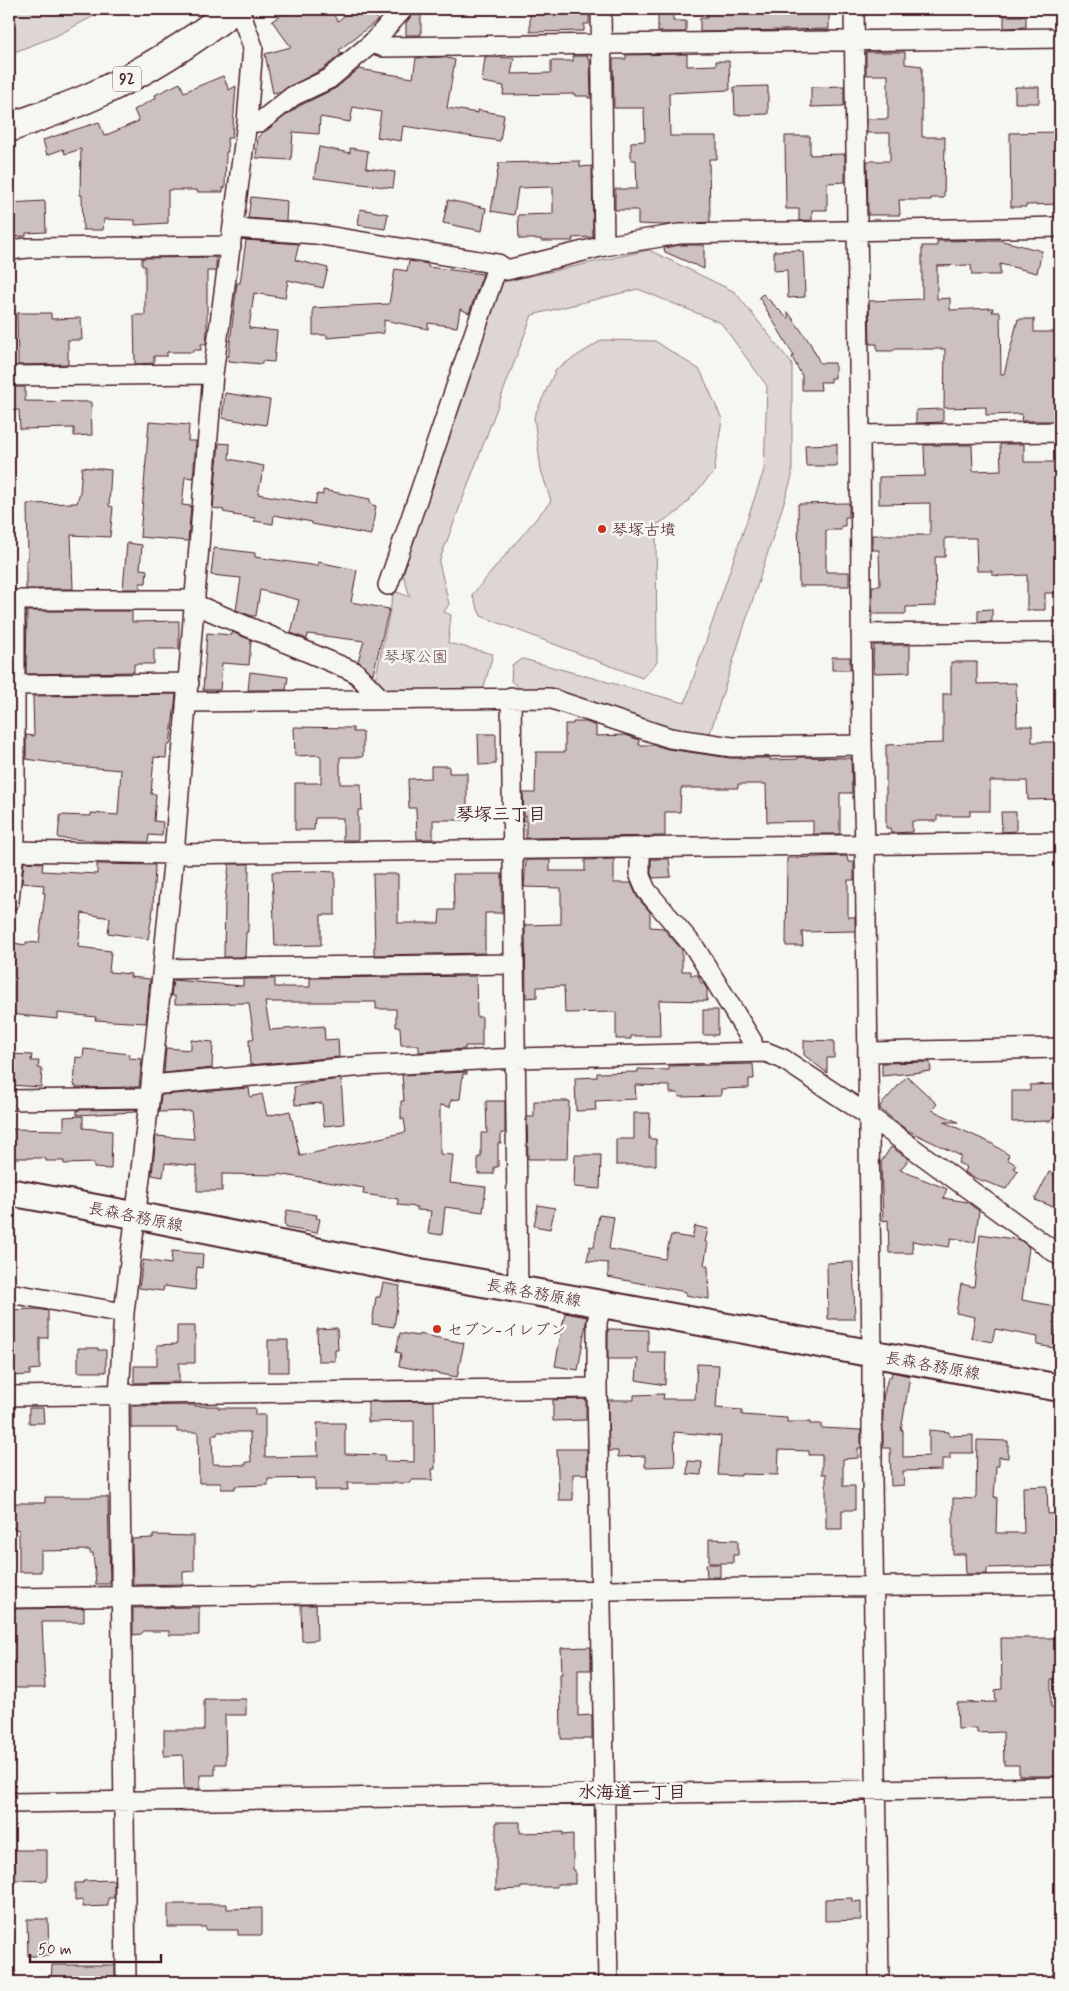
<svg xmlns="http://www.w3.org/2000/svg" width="1069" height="1991" font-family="Mynerve,'Klee One',sans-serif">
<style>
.green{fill:#ddd6d5;stroke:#947a80}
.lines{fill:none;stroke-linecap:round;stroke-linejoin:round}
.stream{stroke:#8e747a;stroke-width:5}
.building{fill:#ccc1c0;stroke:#4a1f2b;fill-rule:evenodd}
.minor-casing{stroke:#4a1f2b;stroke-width:22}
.secondary-casing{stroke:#4a1f2b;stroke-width:30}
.primary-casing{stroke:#4a1f2b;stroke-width:31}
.minor{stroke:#f6f6f2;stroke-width:19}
.secondary{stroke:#f6f6f2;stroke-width:26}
.primary{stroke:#f6f6f2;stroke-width:28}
.poi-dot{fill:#c8321e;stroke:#f6f6f2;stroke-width:2}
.labels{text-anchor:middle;stroke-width:5;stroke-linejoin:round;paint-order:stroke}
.shield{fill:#f6f6f2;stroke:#7e6067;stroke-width:1}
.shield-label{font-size:15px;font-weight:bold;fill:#4a1f2b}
.poi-label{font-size:16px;fill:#4a1f2b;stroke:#f6f6f2;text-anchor:start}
.park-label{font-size:16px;fill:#6f4d56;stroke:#f6f6f2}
.street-label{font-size:16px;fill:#4a1f2b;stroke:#f6f6f2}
.neighbourhood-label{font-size:18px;font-weight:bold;fill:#4a1f2b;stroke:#f6f6f2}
</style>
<rect width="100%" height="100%" fill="#f6f6f2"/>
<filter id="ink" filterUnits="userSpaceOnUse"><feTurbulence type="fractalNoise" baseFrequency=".02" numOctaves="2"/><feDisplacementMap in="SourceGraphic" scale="10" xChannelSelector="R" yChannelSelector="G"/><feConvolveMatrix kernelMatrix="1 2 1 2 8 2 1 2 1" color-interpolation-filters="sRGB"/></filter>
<g filter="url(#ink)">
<!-- green -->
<path class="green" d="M9,9H107L56,36L9,54Z
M649,250L735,292L792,364V477L710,733H671L523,691L511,681L512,665L523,659L685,703L764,470L767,386L721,323L638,289L532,315L439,562L449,604L444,612L451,615L448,643L493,654L482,694L383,690L375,680L394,591L410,597L401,567L503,282Z
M602,340L655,341L700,370L722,419L714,472L678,512L656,525L657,662L642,678L481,616L472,595L551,501L541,470L534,417L556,369Z"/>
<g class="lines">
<!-- stream -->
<path class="stream" d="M1051,1982L1060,1962"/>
</g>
<!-- building -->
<path class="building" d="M290,9H329L338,21L352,9H370L378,20L339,50L342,53L323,69L282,91L273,93L265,54L291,47L272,21Z
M530,9H589V24H584V31L530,32Z
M658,9H673V21H686V32H658Z
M741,9H777V16L811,14V9H829V29L700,32V18H707V11Z
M412,15H421V35H406V23Z
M1004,16H1026V27L1004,28Z
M866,52H905V64L922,66V137H945L944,198H931V200H899L900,215H868L867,161H890V133H867V119H888V75H866Z
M687,54V66L716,65V61H729L730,90L669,93L670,136H717V159H709L710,222L664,225L638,224V210H615V189H637L636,160H631V142L645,141L644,108H614L613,59H626V55Z
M573,56H588V60H590L591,98H588V96H575V94L503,95L504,86L482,82L485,57L514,58L511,74L551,73V61H573Z
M443,57L455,60L447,108L478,113V110L504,115L500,141L403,126L401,141L377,137L381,112L353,107L350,122L320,117L319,134L293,132L291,160L256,158L258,137L263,132L299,106L336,88L359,69L413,78L416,58Z
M223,76L229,90L236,86L232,138H227L228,152H226L225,188H223V192H197V190H168V223L135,225V220L104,219L103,230H83L82,195H80L81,149L65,154L63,149L47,155L43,140L99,122L104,136L139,121L134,110L156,98L155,95L180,83L184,92Z
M768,86V114L735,115L734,87Z
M844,86V106L811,107V87Z
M1015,87H1039V103H1015Z
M1060,132V204L1026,205V207H1011L1010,133Z
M785,136H810V155L845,154V182L827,183V210H812V220L799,221V209H786Z
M319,147L350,153V148L368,151L366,168L395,172L393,188L314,178Z
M580,161V167L592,166L593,237L572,238L573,241H541V239H519L518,215L553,214V187L518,188L514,215L491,211L499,163Z
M251,197L287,201L286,221L248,218Z
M448,200L486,208L482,231L443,223Z
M45,201L46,232L26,233V236L9,237V203Z
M360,209L388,214L385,229L358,225Z
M246,240L299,244L295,260L328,268L323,288L288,280L285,298L254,293L249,328L277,331L274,362L262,361V364L228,361L236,291L237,283H240Z
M999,240L1042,251L1037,273L1000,264V275H972L971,265L937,266V299L950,298V310L993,308L992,312H1000L1001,374H1004L1018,319H1034V332H1060V421H1021L1022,414L986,415V407L944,408L945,349H896L892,351H877V344H870L869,301L922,299V246H937V241Z
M680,245H704V269L665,252L664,248Z
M800,250V252H803L804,266L805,297L788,298L787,270L774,271V251Z
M216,257V271H207V331L206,344H201V350H193V352H167V356H154V363L135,364L134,315H145V266H142V258Z
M409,261L428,264V267L483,274L469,313L460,309L457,327L428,323V329L384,320V333L327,338V335H313V308L389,304L395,269L407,271Z
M763,294L788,319V312L810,343L820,363H835V378H831V382H820L821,390H802V376L792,357L794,356L759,297Z
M17,313H51V319L81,318L82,340H68V364L18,365Z
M9,387H25V401L91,402L92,435L74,436V428L20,429L19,410H9Z
M225,393L270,400L266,425L222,418Z
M943,409V422L916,423V410Z
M149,422L189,425L188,441H196L193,478L185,477L182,505L191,506L188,541L140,537Z
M219,443L230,444L229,459L264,466L258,494L315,504L317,494L323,495V490L370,499V504L376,506L371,535L312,524V522L274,515L273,524L254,521L255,518L233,515L234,514L223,512L224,510L213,508Z
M837,444V466H806L805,445Z
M1000,444H1024V462H1060L1059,593H1045V610H1027V575L1002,576L992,575V571H977L976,538H945V557H935L936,606L906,607V614H872V586H880L879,550H872V535H930V503L879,504V477L925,476L924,445H972L973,471L1001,470Z
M82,467L111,470L109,506L113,507L110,537L71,535L73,589H26V560H28L27,504L77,503L80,492Z
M849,503V517H845V526H841V530H826V572H849V586H799L798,504Z
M127,543L142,545L140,569L147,570L146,583H140V589H123Z
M214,548L255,553V557L318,566V562L357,570L351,602L389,609L373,674L358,661L364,641L308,634L307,639L291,633L299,600L260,590L256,616H252L236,610L241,578L211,575Z
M992,609V621L978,622V610Z
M27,611H132V622L179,621V649H154V664H134V672L26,674Z
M232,632L251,640L249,665L222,663L220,690H203L207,633L232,635Z
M874,645H910V672L874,673L873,657Z
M832,657H850V670H832Z
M951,662H977V684L1016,683L1017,726H1032V742H1060V799L1028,800L1027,781H990V811H970V816H937V821H912V832L891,833L890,828H886V745L943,743V694H951Z
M250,672L288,677L286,690H248Z
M176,694L170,745H167L166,758L154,757L151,794H156L154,821L163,822L162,836L149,835L148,842L98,841L58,838L60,815L91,816V813L118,815L121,770L62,765V764L26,759V735L34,736L33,696Z
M573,722H586L596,726V736L626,735L639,740V745H654L668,749L730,758H770V760L798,759V757L851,758L852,793H840V834H813V821L767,822L766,784H738V788H681L680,812H665V836L526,838V816H524L523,793H535L536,752H565V724H573Z
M294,727L353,728V732H363V757H340V784H361L362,810H358V840H343V818H315L314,830H295V783H321V757L319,755L295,756Z
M478,734H496V764L479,765Z
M431,766H449V773H467V820H433V839H417L416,808H409L408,779L431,778Z
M1001,812H1016V831L1002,832Z
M847,856L848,862H854V880H848V917H855V931L802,932L803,946H786L787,858Z
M614,859V883H631L637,897L650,912V927L663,928L682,950V971H691V975H698L701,983H703L707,989V1001L659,1000L660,1036H631V1039H616V1012L565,1013L564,986L537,987V997L526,998L525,925L561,924V888L524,887L526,860H550V871H585V860Z
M651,859H669L671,877L653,878L651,874Z
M24,862L43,863L42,871L97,874V864L155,865L153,909L148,939L108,933L110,918L82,913L78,947L111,951L109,972L131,974L130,977L150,979L146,1023L95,1020L96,1017L58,1013V1019L9,1014V985L13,943L26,945V942L39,943L45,893H43L44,885L22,883Z
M229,864H249L248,932H246L245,957H224L225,901Z
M315,871L335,872V915H321V945L275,946L272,872Z
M373,874H398V923H439L440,910H454L453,874H502V913H485V953L374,955V947H375Z
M476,976L477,1017H482V1046H465V1049L419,1052V1045H401L400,1027H396V1009H376V1002H265L270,1030L324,1026L325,1040L338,1039L339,1057L250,1065L249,1039H254L249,1003L175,1004V996H171L173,980L243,986V979H275V987H310V978Z
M703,1010H718V1035H703Z
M191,1040L213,1042L212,1068L164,1073L166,1048L191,1050Z
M804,1040L834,1041V1058H827V1073L804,1055Z
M84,1049L130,1054L129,1058L142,1059L139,1087L76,1088V1086L74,1085L76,1057L83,1058Z
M9,1054L32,1055L31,1061H39L38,1068L42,1069L41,1087L9,1085Z
M930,1062L931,1071L882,1076V1063Z
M753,1064L754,1079H749V1088L721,1089V1096L679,1097L678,1093H670V1086L635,1085L636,1099L595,1101L596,1110L576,1111L575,1078L597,1077V1073L638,1072V1069L669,1070V1066Z
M467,1072V1074H463L460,1099L451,1100L450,1107L440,1105V1154L453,1155L450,1183L486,1187L483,1212L445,1207L442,1235L428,1233L431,1211L417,1210V1207L398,1205V1199L363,1194L364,1188L278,1174V1175L222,1174V1191H197V1166L165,1163L163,1177L152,1175L156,1136L194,1139L191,1111L159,1112L161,1095L249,1088L250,1097L262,1094L267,1116L290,1111L300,1156L406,1132L404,1119H401V1101H404L402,1075Z
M907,1076L937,1104L932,1110L958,1122H944L991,1143L1009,1155L1007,1159L1016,1165L1014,1168L1018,1171L1006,1189L972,1177L965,1172L967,1167L958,1163L961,1156L907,1130L880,1109V1106Z
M341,1079L344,1124L324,1126L322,1103L295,1105L294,1087L317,1082Z
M1060,1084V1117L1055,1114L1050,1121L1012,1122V1091H1030V1085Z
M486,1101H505V1133H501V1143H498V1167H494V1174H478V1157H481V1133H487Z
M534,1101H569L567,1159H528L527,1117H534Z
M137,1109L136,1112L77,1115V1110Z
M634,1113H650L649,1139H656V1165H616V1139H634Z
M83,1116V1128L112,1131L111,1169L94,1168V1163L64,1164V1161H46V1159L42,1158H9V1129L64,1130V1117Z
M891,1147L909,1159L900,1170L947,1189L943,1198L967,1202L979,1211L975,1242L951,1238L949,1247L912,1241L913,1253H889L888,1220L883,1221L881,1162Z
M575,1155H601L600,1189L574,1187Z
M1049,1172L1060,1177V1209L1035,1200Z
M538,1205L555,1208L550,1229L534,1226Z
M287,1210L317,1215L316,1218L320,1219L317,1233L286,1228V1225H284Z
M599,1215L614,1217L609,1249L665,1259L671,1235L692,1238L695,1226L708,1229L705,1242L708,1243L704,1265L708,1266L709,1299L686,1295V1292L608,1277V1263L587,1261L590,1246L594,1247Z
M980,1234L1020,1240L1029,1247L1022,1300L1060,1307L1054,1348L1037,1345L1038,1337L995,1329L992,1342L971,1338L975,1317L956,1313L961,1284L974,1287Z
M172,1251L203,1254L202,1268L197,1267L195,1290L164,1286L163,1291L139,1288L143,1260L171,1264Z
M853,1262L855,1319H828L827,1263Z
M383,1283L400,1286L394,1327L372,1324L376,1297H380Z
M38,1309L48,1311V1338H40V1369L30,1370V1375L10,1376L9,1310Z
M565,1313L587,1317L578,1370L555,1366Z
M177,1326H195V1363H179V1382L134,1383V1366H157V1345L177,1344Z
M337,1328L338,1350H335V1361H318L317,1329Z
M608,1329L648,1330V1352H666L665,1385L636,1380L638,1359H608Z
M400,1333L418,1336L419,1334L464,1343L457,1377L399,1366L401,1353L396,1352Z
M268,1340H288V1372H268Z
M78,1348H98V1350H106V1372H78Z
M697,1364L719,1365L716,1408L742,1410V1415L787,1418V1422H810V1424H821V1428L861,1430V1448H858V1458L843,1459V1486H855V1510H842V1529H826V1474H822V1455H809V1451L779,1450L778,1475L741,1474V1476L718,1475L721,1436L674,1432L675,1466L645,1467V1456L618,1457V1451H609L608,1400H634V1395L664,1394L663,1399H695Z
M892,1372L910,1376L901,1431L903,1430V1457L929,1456V1430L949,1432V1436L973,1435V1453H950V1459H942V1470L903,1471L904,1485L891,1486L890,1448H883V1398L888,1377H891Z
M586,1399V1420L553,1421V1400Z
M434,1401L435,1469H432L433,1480H411V1483H347L348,1490H315V1478L268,1479V1485L235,1486V1489H221V1483H199L198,1432H177V1428H131V1406L195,1405V1406H218V1408H255V1415H265V1457L318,1456L317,1423H345V1454L385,1455L384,1461L414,1462V1421L368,1422V1402ZM217,1432H250L251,1462H246V1465L213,1464L212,1435H217Z
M29,1408H43L44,1423H29Z
M977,1440L1008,1441V1458L999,1457V1466H996L994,1497H997L996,1533H1024L1023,1487L1047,1486L1048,1514L1060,1513V1563H1058V1566L987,1568V1574H966L965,1554H953V1498L975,1499L976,1497Z
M557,1449H587V1474H573V1500H559Z
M688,1461L702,1462L701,1475L687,1474Z
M45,1497H108L110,1584H96L93,1553H90V1550L41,1551V1572H19V1530L9,1527V1503H45Z
M153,1535L194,1536V1571L183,1572V1584L133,1585L132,1539L153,1538Z
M709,1539L738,1540V1555H733V1563H709Z
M706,1564H720V1577H707Z
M301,1605H316L317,1640L302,1641Z
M199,1607V1635H169V1631H144L141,1634L133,1635V1608Z
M84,1608V1622H42L45,1688H9V1609Z
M1001,1638H1060V1679H1051V1707L1060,1708V1764H1058L1057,1776H1019V1765H1004L1003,1732L977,1733V1728L958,1729L957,1703L996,1702L995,1690L1002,1689Z
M591,1647V1670H578V1716L592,1715V1739H561L560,1674H562L561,1648Z
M204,1699H246V1715H225L226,1764H215V1775H200V1789H184L183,1755L164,1756V1730H204Z
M496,1822H520V1833L563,1832V1835L573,1834V1870H575V1884H557V1887H521V1889L496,1890Z
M15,1850H47V1881L15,1880Z
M114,1880V1898H108V1906L83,1907V1900L75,1901V1883H83V1881Z
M852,1898V1902L861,1901V1920L825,1921V1899Z
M168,1904H227V1909L262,1908V1935H238V1930H206V1927H168Z
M27,1919H48L49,1956H28Z
M52,1965H115V1982H51Z"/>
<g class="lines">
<defs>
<path id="minor" d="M601,9L604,246
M854,9L860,435L862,745L865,845L872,1354V1479L879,1982
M372,43L384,47L1060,38
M247,122H260L293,96L329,79L372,43L403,9
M233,228L315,234L498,264L507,270L604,246L679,234L1060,227
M9,250L28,248L231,246
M9,376L213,374
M860,435L1060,432
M388,585L498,264
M9,600H195
M194,604L355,672L381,699
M861,634L1060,632
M14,685L189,683
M511,697L518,1289
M187,702L549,698L670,738L732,747L862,745
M640,848V876L646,890L695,948L752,1041L753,1052
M14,851L174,854L1060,842
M9,901L15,839V600
M163,969L514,964
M868,1052L1060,1048
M151,1085L365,1066L516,1058L766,1052L783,1059L869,1116L1060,1256
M9,1100L149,1098
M9,1293L124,1313
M602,1304L597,1322V1388L608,1982
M9,1396L597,1388
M9,1598L1060,1584
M9,1803L1060,1787
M126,1982L119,1395L124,1313L151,1085L174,854L213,374L247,122L253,47L239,9"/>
<path id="secondary" d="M9,1192L150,1218L420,1272L602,1304L1060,1388"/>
<path id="primary" d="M9,128C37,117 67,108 95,95C144,72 191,43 234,9"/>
</defs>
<!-- minor casing -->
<use href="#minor" class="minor-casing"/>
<!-- secondary casing -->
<use href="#secondary" class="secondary-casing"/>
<!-- primary casing -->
<use href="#primary" class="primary-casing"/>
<!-- minor -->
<use href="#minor" class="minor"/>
<!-- secondary -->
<use href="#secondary" class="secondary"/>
<!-- primary -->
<use href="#primary" class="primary"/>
</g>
</g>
<!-- markers -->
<g class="poi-dot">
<circle cx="602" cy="529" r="5"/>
<circle cx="437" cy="1329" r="5"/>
</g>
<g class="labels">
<!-- shield labels -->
<rect class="shield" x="113" y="66.5" width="28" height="25" rx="4"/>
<g class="shield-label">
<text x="127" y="84">92</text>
</g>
<!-- poi labels -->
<g class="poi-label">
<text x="612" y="535">琴塚古墳</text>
<text x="447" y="1335">セブン-イレブン</text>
</g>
<!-- park labels -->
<g class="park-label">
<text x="416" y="662">琴塚公園</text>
</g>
<!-- street labels -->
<g class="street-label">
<text transform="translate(136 1216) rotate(11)" y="6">長森各務原線</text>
<text transform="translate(534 1292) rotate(10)" y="6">長森各務原線</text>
<text transform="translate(933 1365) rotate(10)" y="6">長森各務原線</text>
</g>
<!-- neighbourhood labels -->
<g class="neighbourhood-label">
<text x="501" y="820">琴塚三丁目</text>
<text x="632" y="1798">水海道一丁目</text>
</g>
</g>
<!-- margin -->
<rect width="1069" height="1991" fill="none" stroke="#f6f6f2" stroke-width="30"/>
<rect x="15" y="15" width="1039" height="1961" fill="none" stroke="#4a1f2b" stroke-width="2" filter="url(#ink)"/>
<!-- scale -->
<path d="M30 1954v8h131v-8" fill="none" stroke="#4a1f2b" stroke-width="2.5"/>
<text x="38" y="1954" font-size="15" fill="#4a1f2b" stroke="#f6f6f2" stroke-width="4" paint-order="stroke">50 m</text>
</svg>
